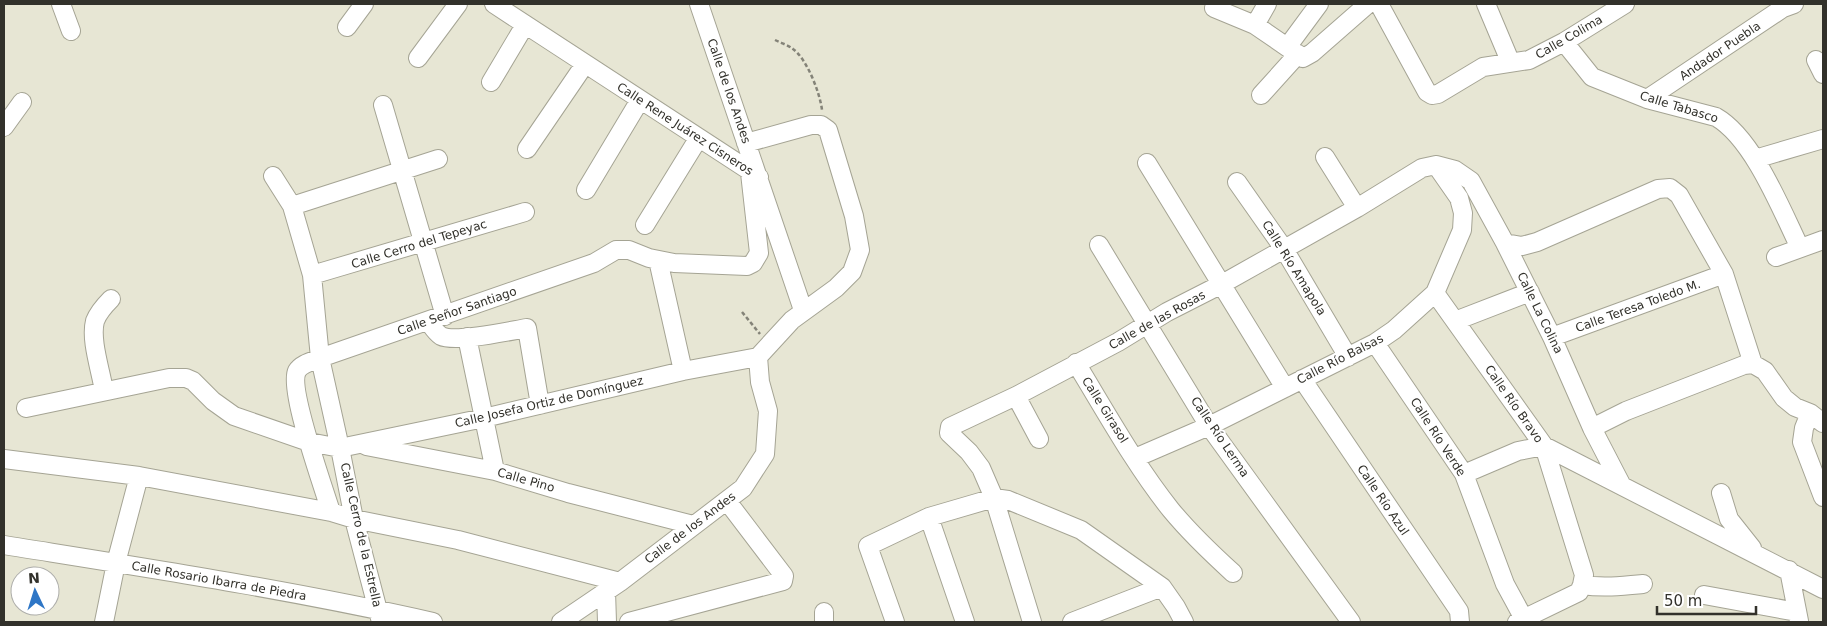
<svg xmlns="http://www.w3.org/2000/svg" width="1827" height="626" font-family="'DejaVu Sans',sans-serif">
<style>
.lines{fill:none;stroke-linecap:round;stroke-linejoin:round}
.minor-casing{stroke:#a5a494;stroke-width:20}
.path{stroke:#848378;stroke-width:2.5;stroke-dasharray:4 2.5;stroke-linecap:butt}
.minor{stroke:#fff;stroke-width:18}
.labels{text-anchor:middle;stroke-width:4;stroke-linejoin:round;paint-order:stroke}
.street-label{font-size:12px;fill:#32312b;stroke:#fff}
</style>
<rect width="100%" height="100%" fill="#e7e6d4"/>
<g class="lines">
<defs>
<path id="minor" d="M61,4L71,31
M494,4L759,177
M699,4L803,310
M1379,4L1427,92L1432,95L1438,94L1483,67L1529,60L1564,42L1625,4
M1486,4L1510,61
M1214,8L1255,25L1303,58L1312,53L1368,4
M1255,25L1267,4
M347,27L364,4
M1564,42L1592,77L1647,99L1716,117C1753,138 1781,209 1800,248
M1288,46L1319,4
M418,58L458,4
M1816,60L1823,74
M491,82L525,25
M1261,95L1298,54
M1647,99L1783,8L1794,4
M383,105L445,316
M4,127L22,102
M527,149L585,64
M1325,157L1357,208
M1755,159L1823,139
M1147,163L1285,388
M273,176L292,206L312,275L320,358L340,448L354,519L381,622
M1237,182L1284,249L1348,357
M586,190L640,100
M292,206L438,159
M645,225L698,139
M1505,243L1522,246L1537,242L1658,189L1670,188L1679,195L1724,274L1753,364L1765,371L1784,398L1795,407L1810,413L1823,423
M1099,245L1209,426L1351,622
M1776,257L1823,240
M658,260L683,371
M312,275L525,212
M1435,293L1544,446L1584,575L1582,585L1579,592L1517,622
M428,321C432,326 435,332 441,336C455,343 509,331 527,328L540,405
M1455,321L1530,292
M467,337L495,471
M1552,337L1724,274
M1375,343L1464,474L1505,584L1524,619
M1076,363C1106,412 1135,465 1171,510C1190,533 1211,553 1233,573
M1302,379L1459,611L1460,622
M104,391C101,371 90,340 95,321C98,313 105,305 111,299
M1016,396L1039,439
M26,408L169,378H186L193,381L213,401L234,416L309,442L340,448L484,418L683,371L758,357
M1810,413L1804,428L1802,442L1823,497
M1592,428L1626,411L1744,365L1753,364
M366,446L495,471L568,493L693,525
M1135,458L1209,426L1375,343L1394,330L1435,293L1462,230L1463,213L1459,198L1436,165
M4,459L139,476L331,512L354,519L458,540L620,582
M1464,474L1518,451L1544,446L1823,589
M1721,493L1729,519L1752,548
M331,512C324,489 288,389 297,371C301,364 313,361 320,358L594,263L616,250H629L649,258L674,263L747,266L753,263L759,253L750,173
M929,517L965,622
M4,545C147,568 292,590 433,622
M1789,570L1799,621
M1582,585C1603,588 1622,586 1643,584
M606,591L607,622
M1704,595L1797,612
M824,612V622
M104,622L116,563L139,476
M561,622L620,582L743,488L765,454L768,411L760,382L758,357L792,320L836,288L852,272L860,250L854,216L828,130L821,125H811L746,143
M629,622L783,581L784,576L727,501
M895,622L868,546L929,517L994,498L1008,500L1081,530L1162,587L1176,607L1184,622
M1032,622L994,498L981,468L969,452L949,433L950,427L1016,396L1118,342L1167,312L1222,284L1357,208L1422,168L1436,165L1455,170L1471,181L1505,243L1552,337L1592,428L1621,484
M1072,622L1162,587"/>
</defs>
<!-- minor casing -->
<use href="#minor" class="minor-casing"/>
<!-- path -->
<path class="path" d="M775,40C781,43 788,45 793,49C807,59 820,93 822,110
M742,312L760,334"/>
<!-- minor -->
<use href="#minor" class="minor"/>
</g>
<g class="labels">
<!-- street labels -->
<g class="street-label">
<text transform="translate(1569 37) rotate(-30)" y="4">Calle Colima</text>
<text transform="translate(1720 51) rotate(-34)" y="4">Andador Puebla</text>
<text transform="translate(729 91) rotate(71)" y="4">Calle de los Andes</text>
<text transform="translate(1679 107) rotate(17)" y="4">Calle Tabasco</text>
<text transform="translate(685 129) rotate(33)" y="4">Calle Rene Juárez Cisneros</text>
<text transform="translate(419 244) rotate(-17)" y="4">Calle Cerro del Tepeyac</text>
<text transform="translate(1294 268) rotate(58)" y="4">Calle Río Amapola</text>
<text transform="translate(1638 306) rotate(-20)" y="4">Calle Teresa Toledo M.</text>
<text transform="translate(457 311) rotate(-19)" y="4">Calle Señor Santiago</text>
<text transform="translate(1540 313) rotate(64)" y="4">Calle La Colina</text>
<text transform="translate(1157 320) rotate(-29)" y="4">Calle de las Rosas</text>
<text transform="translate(1340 359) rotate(-27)" y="4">Calle Río Balsas</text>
<text transform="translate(549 402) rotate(-13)" y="4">Calle Josefa Ortiz de Domínguez</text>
<text transform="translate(1514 404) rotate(55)" y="4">Calle Río Bravo</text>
<text transform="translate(1105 410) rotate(58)" y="4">Calle Girasol</text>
<text transform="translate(1220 437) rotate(56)" y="4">Calle Río Lerma</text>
<text transform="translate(1438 437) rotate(57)" y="4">Calle Río Verde</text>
<text transform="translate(526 480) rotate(16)" y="4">Calle Pino</text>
<text transform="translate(1383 500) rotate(56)" y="4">Calle Río Azul</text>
<text transform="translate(690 528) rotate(-37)" y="4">Calle de los Andes</text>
<text transform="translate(361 535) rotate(77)" y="4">Calle Cerro de la Estrella</text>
<text transform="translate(219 581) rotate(10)" y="4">Calle Rosario Ibarra de Piedra</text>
</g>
</g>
<!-- border -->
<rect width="1827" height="626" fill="none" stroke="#32312b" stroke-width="10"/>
<!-- north arrow -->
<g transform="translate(35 591) rotate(356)"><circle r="24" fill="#ffffff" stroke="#adadaa"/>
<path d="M0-4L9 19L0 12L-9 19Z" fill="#2e76c6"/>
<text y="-8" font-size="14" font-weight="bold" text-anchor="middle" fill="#32312b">N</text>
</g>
<!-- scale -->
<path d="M1657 606v8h99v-8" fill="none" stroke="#32312b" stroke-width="2.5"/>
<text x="1664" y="606" font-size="15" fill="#32312b" stroke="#ffffff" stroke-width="4" paint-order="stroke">50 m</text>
</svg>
